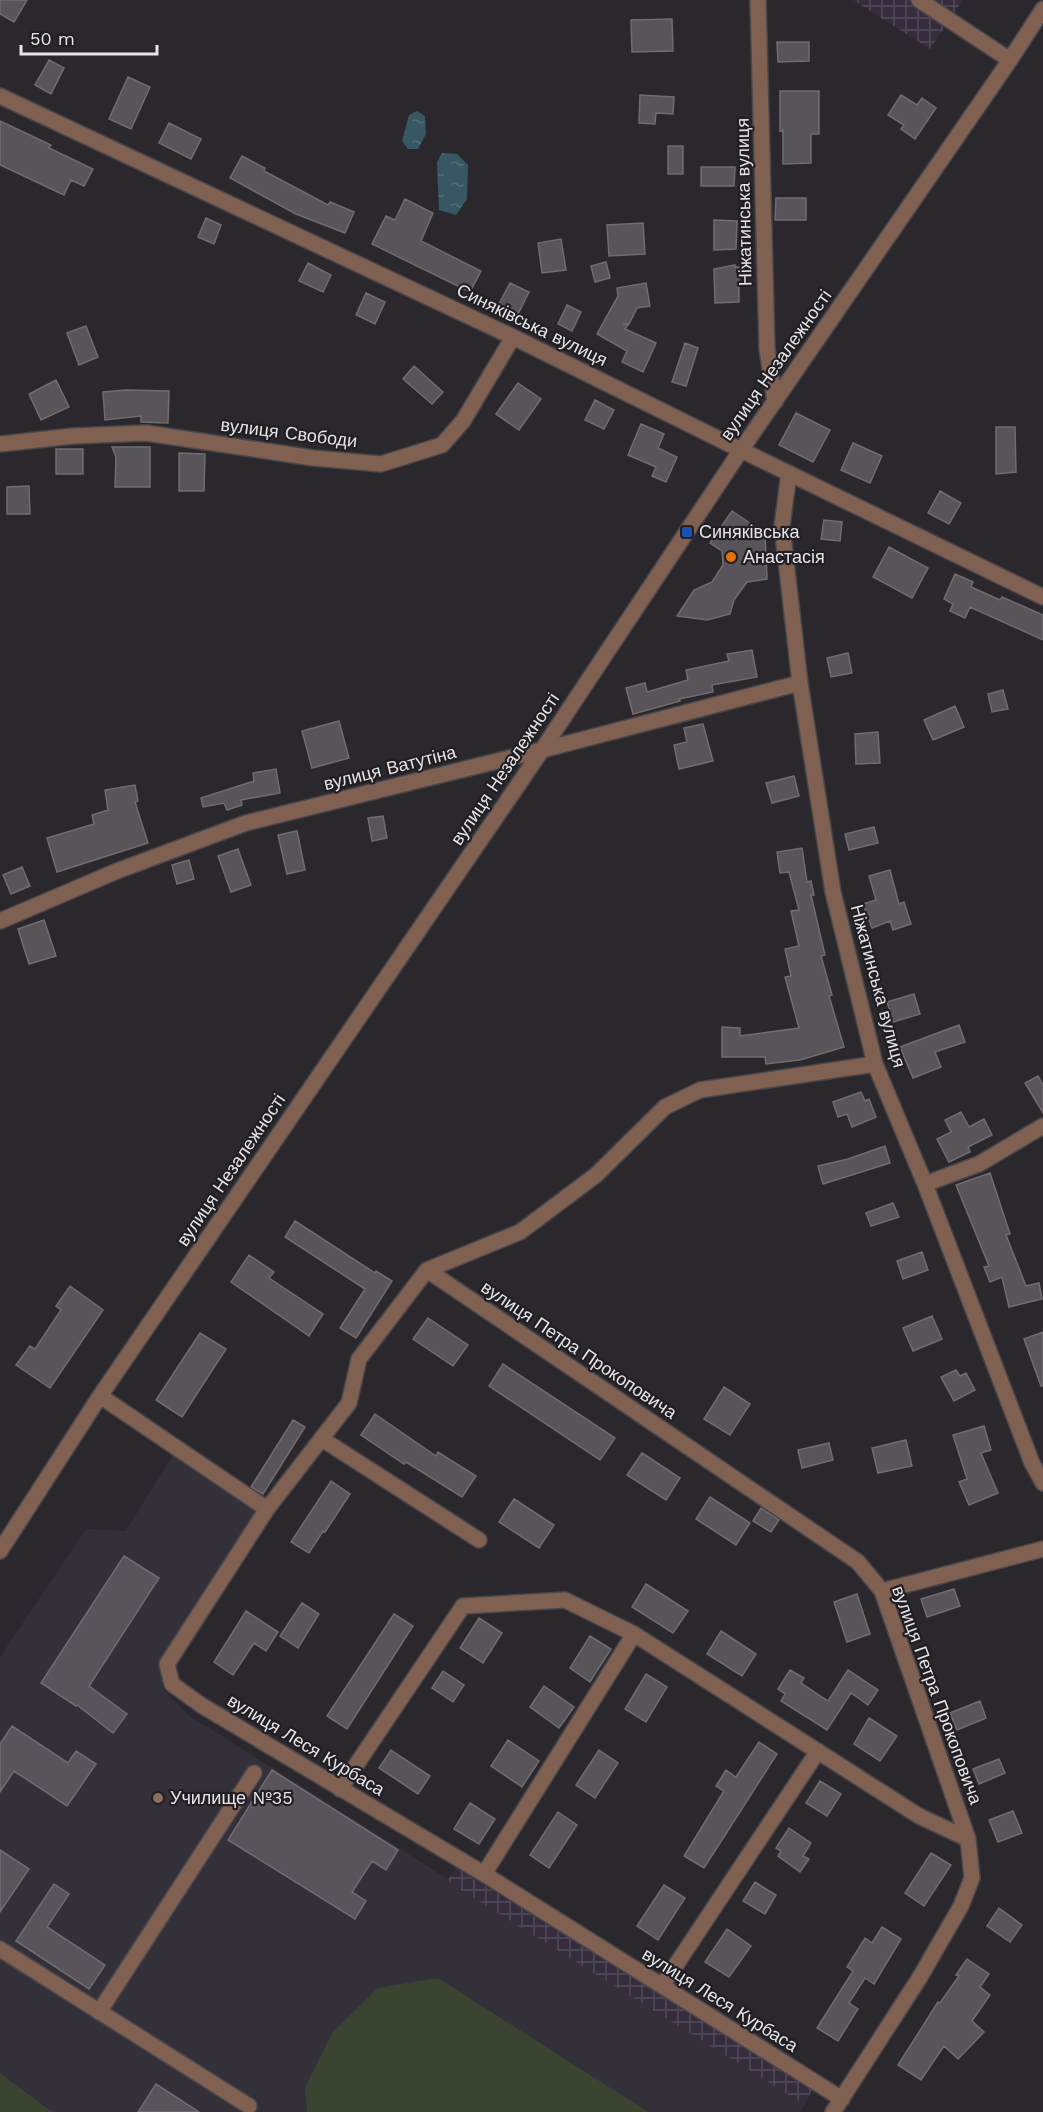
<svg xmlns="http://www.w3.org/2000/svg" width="1043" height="2112" font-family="'Work Sans',sans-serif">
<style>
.built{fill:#34303a}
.industrial{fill:url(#industrial-grid)}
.park{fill:#3b4431}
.water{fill:url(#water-ripples)}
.building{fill:#585459;stroke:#706c71;stroke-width:1.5}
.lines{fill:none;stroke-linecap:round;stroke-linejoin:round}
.minor-casing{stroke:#48464b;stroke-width:18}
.minor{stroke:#7f6051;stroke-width:15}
.transit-dot{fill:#1a4fb4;stroke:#211f23;stroke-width:2}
.food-dot{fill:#e8710a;stroke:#211f23;stroke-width:2}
.education-dot{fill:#8d6e63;stroke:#211f23;stroke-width:2}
.labels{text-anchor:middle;stroke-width:4.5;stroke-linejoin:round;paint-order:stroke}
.street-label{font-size:18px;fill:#e6e4e7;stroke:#211f23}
.poi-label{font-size:18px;fill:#e6e4e7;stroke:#211f23;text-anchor:start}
</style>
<defs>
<pattern id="industrial-grid" width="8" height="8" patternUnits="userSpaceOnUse" patternTransform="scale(1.5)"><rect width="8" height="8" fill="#352d3d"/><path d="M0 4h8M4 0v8" fill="none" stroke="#524b59"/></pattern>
<pattern id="water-ripples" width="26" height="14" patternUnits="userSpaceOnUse" patternTransform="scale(1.5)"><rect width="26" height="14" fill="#375863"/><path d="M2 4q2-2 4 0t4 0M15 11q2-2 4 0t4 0" fill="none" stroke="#547079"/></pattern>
</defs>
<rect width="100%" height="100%" fill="#2a282d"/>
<!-- built -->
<path class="built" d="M174,1453L260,1511L162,1663V1688L187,1714L805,2105L800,2112H54L0,2073V1657L86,1529L126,1531Z"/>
<!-- industrial -->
<path class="industrial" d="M853,0H963L930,49Z
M456,1868L813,2088L805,2105L447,1881Z"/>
<!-- park -->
<path class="park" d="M438,1978L648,2112H307L305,2088L333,2032L378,1988Z
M0,2073L46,2107L54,2112H0Z"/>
<!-- water -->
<path class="water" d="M417,111L425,116L426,134L418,149H408L402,141L409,115Z
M442,153L457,154L468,165L467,199L456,215L439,210L437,162Z"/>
<!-- building -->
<path class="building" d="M0,0H27L14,22L0,14Z
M672,19L673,51L632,52L631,20Z
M777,42H809V61L778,62Z
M49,60L64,68L51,94L35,85Z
M128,77L150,87L131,129L109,119Z
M780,91H819V134H811V163L783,164V130L780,131Z
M640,95L674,97L673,114L656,113L655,124L639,123Z
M901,95L917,105L922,98L936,108L915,139L901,129L904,125L888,115Z
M0,121L51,145L49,148L93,169L84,186L71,180L64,195L0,165Z
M169,123L201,139L191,159L159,143Z
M668,146H683V174H668Z
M242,156L265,168L264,171L328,205L330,202L354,212L345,233L296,214L230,178Z
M701,167H735L734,186H701Z
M776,198H806V220H775Z
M405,199L433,213L421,241L481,271L470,292L372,244L386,216L395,220Z
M206,218L221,225L214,244L198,237Z
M714,220L737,221L736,249L714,250Z
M643,223L645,254L609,256L607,225Z
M561,239L566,270L542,273L538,243Z
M606,262L610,278L595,282L591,266Z
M308,263L331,275L323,292L299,281Z
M735,265V267H739V302L715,303L714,269Z
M510,283L529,292L518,314L499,304Z
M646,283L650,306L637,308L629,324H623L628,325L625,329L656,343L643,372L622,362L627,351L597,334L618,296L617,288Z
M366,293L385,302L375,324L356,315Z
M567,305L581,312L572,331L558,324Z
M86,326L98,357L79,365L67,333Z
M685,343L698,348L686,386L672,382Z
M414,366L443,392L432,404L403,379Z
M56,380L69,407L41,420L29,394Z
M518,383L541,399L519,430L496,414Z
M126,390L169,391L168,423L141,422V416L105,420L103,392Z
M595,400L614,410L604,429L585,420Z
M796,413L830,430L813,462L779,445Z
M641,424L664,434L658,448L677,457L666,482L652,476L656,467L628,455Z
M996,427H1015L1016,472L996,474Z
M853,443L882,456L870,483L841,470Z
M112,447H150V487H115L116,457Z
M56,449H83V474H56Z
M179,453L205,454L204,491H179Z
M29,486L30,514H7V487Z
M940,491L961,503L949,524L928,513Z
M732,511L765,533L767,579L747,582L734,600L730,614L707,620L677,616L694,590L712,582L723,565L722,551L710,543Z
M824,520L842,522L840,541L821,539Z
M889,547L928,568L912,598L873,577Z
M955,574L973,582L971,587L1000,600L1002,597L1043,615V640L970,607L965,618L950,611L953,604L944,599Z
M752,650L757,677L712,685L713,692L679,699L680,701L633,714L626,688L645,683L647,692L688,680L686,670L729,661L727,654Z
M848,653L852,673L831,677L827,658Z
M1003,690L1008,709L992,712L988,694Z
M955,706L964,727L933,740L924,720Z
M339,721L349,758L312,768L302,731Z
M703,724L713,761L679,769L674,745L687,742L684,728Z
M878,732L880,763L856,764L855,734Z
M276,769L280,793L241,800L242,805L227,810L224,803L203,807L201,798L254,781L253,773Z
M794,776L799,796L772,803L766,783Z
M135,785L138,801L135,802L148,843L57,872L47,838L94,824L92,815L108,810L105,790Z
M383,816L387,838L372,841L368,818Z
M874,827L878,843L849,850L845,834Z
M297,831L305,870L287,874L278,835Z
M802,848L807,882L811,881L814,895H811L825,955L821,956L832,995L829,996L844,1047L800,1060L766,1064L765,1057H722V1027L740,1028V1036L799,1028L785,977L791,976L785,949L799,946L791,911L799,910L789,872L780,873L777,852Z
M238,849L251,885L231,892L218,856Z
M189,860L194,879L177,884L172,865Z
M22,867L30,886L11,894L3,875Z
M890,870L899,904L904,902L911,924L893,930L890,921L872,928L863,904L876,900L869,876Z
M44,920L56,956L29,964L18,929Z
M914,994L920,1014L893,1022L887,1002Z
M959,1025L965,1042L935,1052L941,1067L913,1078L900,1047Z
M1038,1076L1043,1085V1113L1025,1083Z
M861,1092L865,1101L869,1099L876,1117L852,1127L847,1114L838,1117L833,1102Z
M961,1112L969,1127L984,1119L992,1135L968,1147L970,1152L949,1162L937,1139L951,1132L945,1120Z
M885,1146L890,1163L823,1184L818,1166L848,1159Z
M990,1173L1010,1234L1006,1235L1026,1286L1039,1283L1042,1299L1009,1307L1002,1277L990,1282L984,1267L989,1266L956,1185Z
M893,1203L899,1217L871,1226L866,1213Z
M295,1221L375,1273L376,1271L392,1281L356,1338L340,1328L365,1289L285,1237Z
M922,1252L928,1270L903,1279L897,1261Z
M249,1255L274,1272L269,1278L323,1314L309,1336L231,1282Z
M70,1286L103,1310L50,1388L16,1365L30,1346L35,1349L61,1310L56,1306Z
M932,1316L942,1339L913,1351L903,1328Z
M428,1318L468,1345L453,1366L413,1339Z
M1043,1332V1386H1041L1024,1339Z
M200,1333L226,1349L182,1417L156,1400Z
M503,1364L615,1438L600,1460L489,1386Z
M956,1370L960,1376L966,1373L975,1390L954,1401L941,1377Z
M724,1387L750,1404L730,1435L704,1419Z
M375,1414L436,1456L438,1452L476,1476L462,1497L406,1462L404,1464L361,1435Z
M293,1420L305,1427L263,1494L251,1487Z
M984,1426L991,1450L981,1453L998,1493L969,1505L959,1482L967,1479L953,1435Z
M906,1440L912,1466L878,1473L872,1448Z
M829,1443L833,1460L802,1468L798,1450Z
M642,1453L680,1478L666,1500L627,1475Z
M331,1481L350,1494L325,1532L323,1531L309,1553L291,1542Z
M710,1497L750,1523L736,1545L696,1519Z
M514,1499L554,1525L539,1548L499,1522Z
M761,1508L779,1520L771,1532L753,1521Z
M124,1556L159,1578L89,1686L127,1714L113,1733L77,1705L76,1706L41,1683Z
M646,1584L688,1611L673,1633L632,1607Z
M954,1589L960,1606L927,1617L921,1599Z
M857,1594L870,1634L847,1642L834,1602Z
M302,1603L319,1614L298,1648L280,1636Z
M246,1611L278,1632L266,1651L254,1643L233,1675L214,1662Z
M394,1614L413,1626L347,1729L327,1716Z
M479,1618L502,1633L483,1663L460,1648Z
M721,1631L756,1654L742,1676L707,1654Z
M590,1636L611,1649L590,1682L570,1668Z
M790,1670L804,1678L801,1683L828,1701L848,1670L878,1690L868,1705L851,1693L827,1730L781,1701L785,1694L778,1689Z
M443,1671L464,1685L453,1702L432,1688Z
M646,1674L667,1687L646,1722L625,1709Z
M544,1686L574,1707L559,1728L530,1707Z
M980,1701L986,1718L957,1730L950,1713Z
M869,1718L897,1736L880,1761L854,1744Z
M12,1726L68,1763L76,1751L96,1764L67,1806L14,1771L0,1792V1744Z
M508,1740L539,1761L522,1787L491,1766Z
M759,1742L777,1754L704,1868L684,1856L724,1791L716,1786L726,1770L736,1777Z
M391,1750L430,1776L418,1794L379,1768Z
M599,1750L618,1763L595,1798L576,1785Z
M999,1759L1005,1773L979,1784L973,1769Z
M272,1770L398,1850L386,1870L372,1861L352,1892L366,1901L355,1919L228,1840Z
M820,1781L841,1794L827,1816L806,1803Z
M470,1803L495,1819L479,1844L454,1829Z
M1013,1811L1022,1833L998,1842L989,1820Z
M558,1812L577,1825L549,1868L530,1855Z
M789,1828L811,1843L803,1856L809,1859L800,1872L778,1856L781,1851L776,1848Z
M0,1850L29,1869L0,1912Z
M931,1853L951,1865L924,1906L905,1893Z
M755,1882L776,1895L765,1914L743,1901Z
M54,1884L69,1894L47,1927L105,1965L89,1989L16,1941Z
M664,1885L685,1898L658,1940L637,1926Z
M999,1908L1022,1925L1010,1942L987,1926Z
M882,1927L901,1939L874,1984L865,1978L849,2003L858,2009L838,2041L817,2028L853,1971L847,1967L865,1938L872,1943Z
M727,1929L751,1946L729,1977L705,1962Z
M967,1959L989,1974L980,1987L990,1995L972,2021L984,2032L958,2059L944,2046L921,2080L898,2065L938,2002L940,2003L959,1976L956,1975Z
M156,2084L199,2112H138Z"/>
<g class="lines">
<defs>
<path id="minor" d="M758,0L767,349L775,402
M919,0L1010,60
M0,96L513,337L741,450L1043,597
M0,444L73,436L146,433L313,458L381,464L442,445L463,421L513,337
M789,473L782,526L800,683L833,892L875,1064L925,1184L1032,1463L1043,1483
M0,921L117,871L246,823L542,750L800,683
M925,1184L979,1164L1043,1126
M427,1270L359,1359L349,1403L267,1509L167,1664L172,1684L201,1705L484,1874L842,2099
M427,1270L858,1562L882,1591L968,1839L972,1878L961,1906L920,1977L833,2112
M427,1270L520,1232L596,1175L665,1107L700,1090L875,1064
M100,1396L267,1509
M322,1439L479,1540
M0,1551L100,1396L542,750L741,450L1010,60L1043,9
M882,1591L1043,1549
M340,1789L463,1606L565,1600L634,1634L919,1816L968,1839
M484,1874L634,1634
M0,1949L249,2106
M662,1986L818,1751
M99,2012L254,1773"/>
</defs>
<!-- minor casing -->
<use href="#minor" class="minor-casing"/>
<!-- minor -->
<use href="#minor" class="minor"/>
</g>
<!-- markers -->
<rect class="transit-dot" x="681" y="526" width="12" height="12" rx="3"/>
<circle class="food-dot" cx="731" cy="557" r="6"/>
<circle class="education-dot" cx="158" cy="1798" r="6"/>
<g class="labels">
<!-- street labels -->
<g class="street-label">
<text transform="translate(744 202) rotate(-91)" y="6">Ніжатинська вулиця</text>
<text transform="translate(532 325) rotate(26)" y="6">Синяківська вулиця</text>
<text transform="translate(776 365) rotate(-55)" y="6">вулиця Незалежності</text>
<text transform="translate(289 433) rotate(7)" y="6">вулиця Свободи</text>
<text transform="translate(390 768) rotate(-14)" y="6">вулиця Ватутіна</text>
<text transform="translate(505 769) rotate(-56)" y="6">вулиця Незалежності</text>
<text transform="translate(878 986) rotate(75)" y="6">Ніжатинська вулиця</text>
<text transform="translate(231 1170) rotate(-56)" y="6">вулиця Незалежності</text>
<text transform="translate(579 1350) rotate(34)" y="6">вулиця Петра Прокоповича</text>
<text transform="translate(937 1695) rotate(70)" y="6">вулиця Петра Прокоповича</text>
<text transform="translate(306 1745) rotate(31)" y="6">вулиця Леся Курбаса</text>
<text transform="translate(720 2000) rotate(32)" y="6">вулиця Леся Курбаса</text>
</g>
<!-- poi labels -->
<g class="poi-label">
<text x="699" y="538">Синяківська</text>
<text x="743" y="563">Анастасія</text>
<text x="170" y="1804">Училище №35</text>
</g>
</g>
<!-- scale -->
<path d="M21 45v9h136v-9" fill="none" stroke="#e6e4e7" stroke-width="3"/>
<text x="30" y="45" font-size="18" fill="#e6e4e7" stroke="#211f23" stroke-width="4.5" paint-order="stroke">50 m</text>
</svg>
